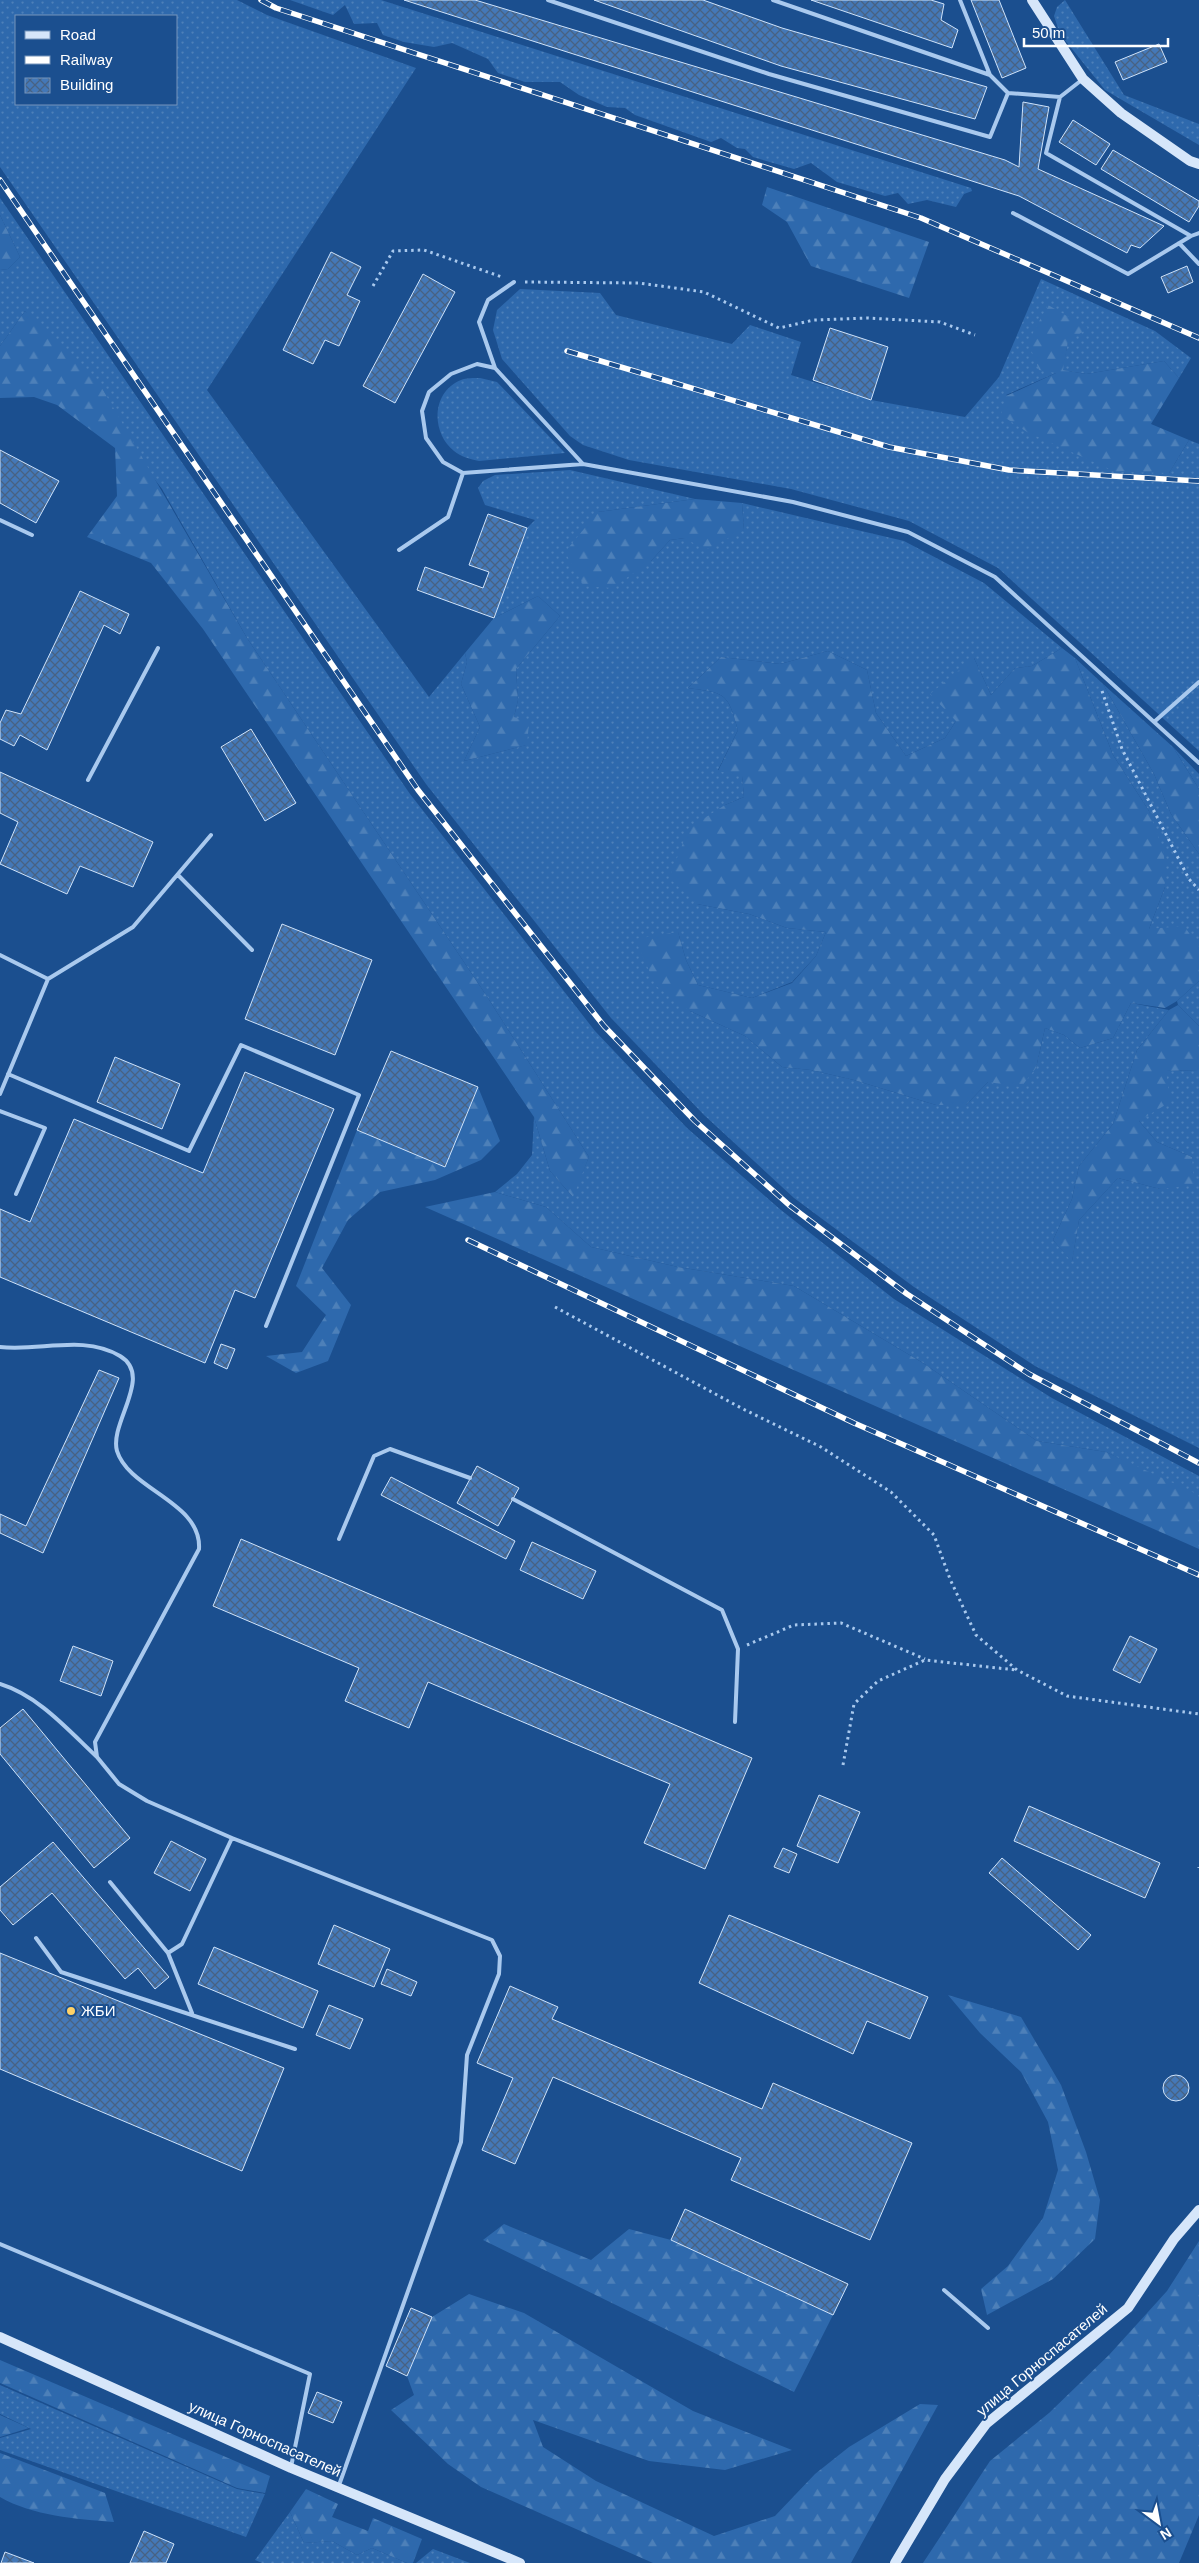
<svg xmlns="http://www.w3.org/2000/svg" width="1199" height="2563" font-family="Arial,sans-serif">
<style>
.grass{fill:url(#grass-dots);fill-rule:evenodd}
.forest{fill:url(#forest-firs)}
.building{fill:url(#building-cross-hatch);stroke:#cfe3fa}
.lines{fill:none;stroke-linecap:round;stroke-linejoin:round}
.path{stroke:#a9c9ee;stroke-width:3;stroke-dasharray:2.5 4;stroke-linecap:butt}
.lane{stroke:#a9c9ee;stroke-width:4}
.secondary{stroke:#d6e6fa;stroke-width:10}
.rail-casing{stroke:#fff;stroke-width:5.5}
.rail{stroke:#1b4f8f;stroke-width:4;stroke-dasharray:11;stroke-linecap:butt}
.poi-dot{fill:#ffd166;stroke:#1b4f8f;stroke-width:2}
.labels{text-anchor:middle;stroke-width:4;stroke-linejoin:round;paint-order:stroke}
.poi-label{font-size:15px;fill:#fff;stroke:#1b4f8f;text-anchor:start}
.street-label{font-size:15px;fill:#fff;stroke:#1b4f8f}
</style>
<defs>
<pattern id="grass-dots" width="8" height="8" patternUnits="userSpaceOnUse" patternTransform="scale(1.25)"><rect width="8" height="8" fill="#2e69ad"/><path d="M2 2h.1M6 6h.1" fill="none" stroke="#4d80b9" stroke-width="1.8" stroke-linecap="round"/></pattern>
<pattern id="forest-firs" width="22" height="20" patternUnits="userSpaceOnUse" patternTransform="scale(1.25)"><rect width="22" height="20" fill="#2e69ad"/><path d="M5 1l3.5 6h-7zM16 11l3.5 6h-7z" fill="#4d80b9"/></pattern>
<pattern id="building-cross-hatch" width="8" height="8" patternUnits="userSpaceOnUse" patternTransform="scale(1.25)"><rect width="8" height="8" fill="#4478b7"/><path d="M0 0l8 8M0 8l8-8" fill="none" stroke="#486282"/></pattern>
</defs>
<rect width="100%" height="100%" fill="#1b4f8f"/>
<!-- grass -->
<path class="grass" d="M0,0H237L267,15L416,68L207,390L429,697L465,653L467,662L461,684L480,727L464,761L526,745L514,717L518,700L516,669L560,616L538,596L494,618L527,528L535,520L485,505L478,488L483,481L495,475L570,470L695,499L598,512L651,561L670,540L744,530L742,503L904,541L984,583L1062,648L1032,666L1015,668L991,695L974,658L956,721L945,738L906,756L876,713L867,670L828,651L780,664L721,657L688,688C726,693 728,693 738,730L718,770L742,775L744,797L725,805L697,904L749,914L787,928L826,932L816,956L792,982L752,998L698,985L686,960L678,932L690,1011L745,1036L782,1067L811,1070L854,1080L936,1105H966L988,1082L1036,1068L1045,1028L1064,1035L1080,1048L1113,1038L1131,1003L1169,1010L1137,1050L1113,1124L1079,1166L1072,1199L1053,1240L1072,1261L1079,1220L1118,1178L1160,1189L1192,1157L1157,1142L1139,1121L1166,1071L1199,1070V1448L1035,1366L914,1287L794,1198L704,1115L611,1018L426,784L0,167ZM16,16H176V104H16Z
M290,0H381L971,188L972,191L964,194L956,207L927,200L908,204L898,193L885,196L837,182L811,163L794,169L753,157L745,149L737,148L721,138L711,142L635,115L625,108L607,107L579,95L560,82H525L498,73L488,59L452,43L434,47L404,42L383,35L377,23L354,24L345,5L333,15Z
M1065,0L1124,95L1199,124V145L1105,90L1060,34L1054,16L1057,7Z
M0,198L410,794L595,1031L687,1128L781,1210L894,1299L1052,1398L1199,1476V1499L1106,1452L1037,1441L923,1363L794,1286L678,1267L591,1247L546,1207L495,1192L517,1174L532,1155L534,1117L550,1171L572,1196L589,1157L486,995L247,638L162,489L25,311L0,346V270L8,269L20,257L0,215Z
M1041,279L1155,331L1191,358L1179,378L1164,361L1086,374L1062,370L1068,342L1048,306L1056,373L1006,395L1169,473L1189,440L1199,444V751L998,568L909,521L791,489L629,460L583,445L570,436L502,359L493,330L497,310L520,289L600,293L616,315L732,344L750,325L801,342L791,375L871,400L965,417L999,377Z
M480,378L497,382L565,453L479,461C470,459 461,457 454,451C431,433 431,392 461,380C466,378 474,378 480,378Z
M1075,658L1103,684L1154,774L1171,814L1199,854V947L1149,929L1165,887L1149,811L1113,755Z
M1173,747L1199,774V789Z
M1199,981V1026L1178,1005L1177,1001Z
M0,2385L237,2489L265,2494L246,2537L0,2450V2438L31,2429L0,2414Z
M290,2512L304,2543L332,2541L357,2555L372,2548L407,2563H262L255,2560Z
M433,2549L470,2563H416Z"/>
<!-- forest -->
<path class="forest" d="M767,187L929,242L909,298L811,266L787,222L762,205Z
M0,215L20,257L8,269L0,270Z
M1048,305L1088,328L1068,342L1063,370L1086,374L1164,361L1179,378L1151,424L1189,440L1169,473L1116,472L1027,432L1001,415L1006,396L1056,373L1039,370L1028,342Z
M25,311L99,383L247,638L486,995L589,1157L573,1197L550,1171L534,1117L203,629L151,563L87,537L117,496L115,448L57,405L34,397L0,398V346Z
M695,499L742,503L744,530L705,550L685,538L670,540L651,561L612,588L584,586L565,552L598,512Z
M538,596L560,616L516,669L518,700L514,717L529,722L527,745L464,761L480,727L461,684L467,662L465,653L494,618Z
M1062,648L1075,658L1113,755L1149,811L1164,853L1165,887L1149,929L1184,926L1199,947V981L1177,1001L1165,1008L1131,1003L1113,1038L1080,1048L1064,1035L1045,1028L1036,1068L1021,1087L988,1082L966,1105H936L854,1080L811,1070L782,1067L745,1036L690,1011L656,986L635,939L678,932L686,960L698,985L752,998L792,983L816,956L826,932L787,928L749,914L697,904L669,878L689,828L725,805L744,797L742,776L718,771L738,730C728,693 726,693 688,688L721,657L780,664L828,651L867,670L876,713L906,756L945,738L956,721L930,694L974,658L991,695L1015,668L1032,666Z
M1103,684L1173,747L1199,789V854L1171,814L1154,774Z
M1178,1005L1199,1026V1070L1166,1071L1170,1102L1139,1121L1157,1142L1192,1157L1194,1185L1160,1189L1118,1178L1079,1220L1072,1262L1053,1240L1072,1199L1079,1166L1113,1124L1137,1050L1169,1010Z
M478,1087L500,1141L481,1160L435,1180L380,1192L348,1220L322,1268L351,1305L328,1361L296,1373L266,1356L302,1352L326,1315L296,1286L357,1130L445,1166Z
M495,1192L546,1207L591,1247L678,1267L794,1286L923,1363L1037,1441L1106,1452L1199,1495V1549L425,1207Z
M948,1995L1021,2017L1061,2085L1086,2152L1100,2200L1095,2239L1053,2279L987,2315L981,2289L1008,2266L1043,2218L1058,2170L1048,2122L1021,2072L980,2033Z
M504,2224L591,2260L629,2229L671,2240L833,2315L794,2392L483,2240Z
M1199,2241V2515L1179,2563H923L990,2461L1049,2413L1109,2355L1167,2291Z
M469,2294L524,2313L693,2411L792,2450L725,2470L649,2461L533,2420L543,2447L596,2481L714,2536L775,2516L815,2474L849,2447L920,2404L938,2405L851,2563H653L481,2487L448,2464L391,2410L414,2395L407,2376L432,2317Z
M0,2360L270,2476L265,2493L237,2488L0,2383Z
M0,2415L29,2428L0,2437Z
M0,2453L105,2493L114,2522C76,2519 33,2516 0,2497Z
M306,2489L338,2504L332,2517L368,2531L373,2518L422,2539L413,2563H407L372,2548L357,2555L332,2541L304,2543L290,2512Z"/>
<!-- building -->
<path class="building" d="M404,0H475L1005,160L1019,167L1023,102L1049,107L1038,169L1164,226L1140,248L1131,245L1127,253L1019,196Z
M594,0H703L782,28L987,87L975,119L781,66Z
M811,0H931L944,4L941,20L958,30L952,48Z
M971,0H999L1026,68L1002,78Z
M1159,44L1167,62L1123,80L1115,62Z
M1073,120L1110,144L1096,165L1059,142Z
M1113,150L1199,201V206L1189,222L1101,169Z
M331,252L361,267L347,295L360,301L339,346L325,340L313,364L283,350Z
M1187,266L1193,282L1168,293L1161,277Z
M423,274L455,292L395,403L363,386Z
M830,328L888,347L871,400L813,380Z
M0,450L59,481L36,523L0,503Z
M488,514L527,528L494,618L417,590L425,567L483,588L489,572L469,565Z
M80,591L129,614L120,634L104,625L47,750L20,735L14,746L0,739V723L6,710L21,714Z
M251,729L296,803L265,821L221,747Z
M0,772L153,842L133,887L80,866L67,894L0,864L18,822L0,813Z
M282,924L372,960L335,1055L245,1019Z
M391,1051L478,1087L445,1167L357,1130Z
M115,1057L180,1084L162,1129L97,1102Z
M245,1072L334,1109L255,1298L235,1290L205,1363L0,1277V1209L30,1222L74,1119L203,1173Z
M221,1344L235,1349L227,1369L214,1363Z
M99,1370L119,1378L43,1553L0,1533V1514L26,1526Z
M477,1466L519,1488L498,1526L457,1503Z
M391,1477L515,1541L506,1559L381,1495Z
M241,1539L752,1758L705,1869L644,1843L670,1784L428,1682L409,1728L345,1701L359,1668L213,1606Z
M532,1542L596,1571L583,1599L520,1570Z
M1130,1636L1157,1649L1140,1683L1113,1670Z
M73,1646L113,1661L101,1696L60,1681Z
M23,1709L130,1838L94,1868L0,1754V1728Z
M819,1795L860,1812L838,1863L797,1846Z
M1029,1806L1160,1863L1145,1898L1014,1841Z
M171,1841L206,1859L190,1891L154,1873Z
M53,1842L169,1977L155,1989L138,1968L125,1979L52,1893L13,1925L0,1910V1887Z
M783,1848L797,1854L789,1873L774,1867Z
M1002,1858L1091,1935L1078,1950L989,1873Z
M729,1915L928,1997L910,2039L867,2021L853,2054L699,1983Z
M334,1925L390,1949L374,1987L318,1964Z
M214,1947L318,1991L303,2028L198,1984Z
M0,1953L284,2068L242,2171L0,2069Z
M387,1969L417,1982L411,1996L381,1984Z
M510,1986L558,2007L552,2019L762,2109L773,2083L912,2143L870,2240L731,2180L741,2158L553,2077L515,2164L482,2150L513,2078L477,2063Z
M329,2005L363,2019L350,2049L316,2035Z
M1163 2088a13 13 0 1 1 26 0a13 13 0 1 1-26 0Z
M685,2209L848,2284L833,2315L671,2240Z
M411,2308L432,2317L407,2376L386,2366Z
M317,2392L342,2402L333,2423L308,2413Z
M144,2531L174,2544L166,2563H130Z
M5,2552L34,2563H1Z"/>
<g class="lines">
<!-- path -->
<path class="path" d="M525,282L639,283L704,292L779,328L814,320L867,318L940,322L975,335
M373,286L393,251L424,250L502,277
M1102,691L1122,749L1189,879L1199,890
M555,1307L743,1409L821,1447L891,1492L934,1535L950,1579L976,1635L1017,1670L1067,1696L1199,1714
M747,1645L794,1625L841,1623L925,1659
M843,1765L854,1704L878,1681L925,1660L1016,1670
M1199,1867V1868"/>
<!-- lane -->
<path class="lane" d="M548,0L769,74L990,137L1008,93
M773,0L990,75
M960,0L990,75L1008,93L1060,97L1083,79
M1013,213L1128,274L1191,236L1046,153L1060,97
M1191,236L1199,233
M1179,243L1199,264
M495,368L479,322L488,300L514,282
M463,473L443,462L426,438L422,411L429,392L451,374L477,364L495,368L583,464
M0,520L32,535
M399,550L448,517L463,473L583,464L793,502L908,532L995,577L1199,763
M1154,722L1199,682
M88,780L158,648
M178,875L252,950
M0,955L48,979
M8,1074L189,1151L241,1045L359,1095L266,1326
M0,1094L48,979L133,927L211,835
M0,1111L45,1128L16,1194
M0,1347C39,1352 83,1334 120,1356C154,1376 109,1423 117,1451C129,1490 202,1502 199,1549L95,1742L97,1757L119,1784L147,1801L232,1838L492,1940L500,1956L499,1974L467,2055L461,2142L338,2488
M513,1499L722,1610L738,1649L735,1722
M339,1539L374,1456L390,1449L470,1478
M0,1684C39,1696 68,1730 97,1757
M110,1882L168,1953L182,1944L232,1838
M36,1938L61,1972L295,2049
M168,1953L192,2013
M0,2244L310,2374L291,2467
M944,2290L988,2328"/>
<!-- secondary -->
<path class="secondary" d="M1032,0L1083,79L1121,113L1190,161L1199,164
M0,2337L291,2468L520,2563
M895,2563L945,2479L986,2424L1128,2308L1174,2239L1199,2210"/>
<defs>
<path id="rail" d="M261,0L276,8L921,218L1199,338
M0,180L418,790L604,1026L695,1121L789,1205L907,1294L1029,1374L1199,1463
M567,351L889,447L1009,470L1199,481
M468,1240L854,1423L1199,1575"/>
</defs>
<!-- rail casing -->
<use href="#rail" class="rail-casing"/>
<!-- rail -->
<use href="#rail" class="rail"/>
</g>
<!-- markers -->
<circle class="poi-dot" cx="71" cy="2011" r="5"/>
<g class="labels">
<!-- poi labels -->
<g class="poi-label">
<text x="81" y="2016">ЖБИ</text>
</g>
<!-- street labels -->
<g class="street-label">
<text transform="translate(1042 2360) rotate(-40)" y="5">улица Горноспасателей</text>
<text transform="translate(265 2439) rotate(24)" y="5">улица Горноспасателей</text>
</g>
</g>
<!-- legend -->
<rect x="15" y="15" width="162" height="90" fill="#1b4f8f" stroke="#7695bc"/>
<rect x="25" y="31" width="25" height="8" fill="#d6e6fa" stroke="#7695bc"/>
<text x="60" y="40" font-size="15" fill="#ffffff">Road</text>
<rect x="25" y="56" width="25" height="8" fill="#ffffff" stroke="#7695bc"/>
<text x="60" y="65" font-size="15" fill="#ffffff">Railway</text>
<rect x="25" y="78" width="25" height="15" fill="url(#building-cross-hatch)" stroke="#7695bc"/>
<text x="60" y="90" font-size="15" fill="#ffffff">Building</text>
<!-- north arrow -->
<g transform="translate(1159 2523) rotate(148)" stroke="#1b4f8f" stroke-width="4" paint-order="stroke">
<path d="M0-4L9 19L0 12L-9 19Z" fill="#ffffff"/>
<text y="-8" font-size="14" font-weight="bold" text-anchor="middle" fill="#ffffff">N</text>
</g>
<!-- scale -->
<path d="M1024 38v8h144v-8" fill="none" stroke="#ffffff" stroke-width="2.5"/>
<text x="1032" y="38" font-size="15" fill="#ffffff" stroke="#1b4f8f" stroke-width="4" paint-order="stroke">50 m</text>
</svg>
